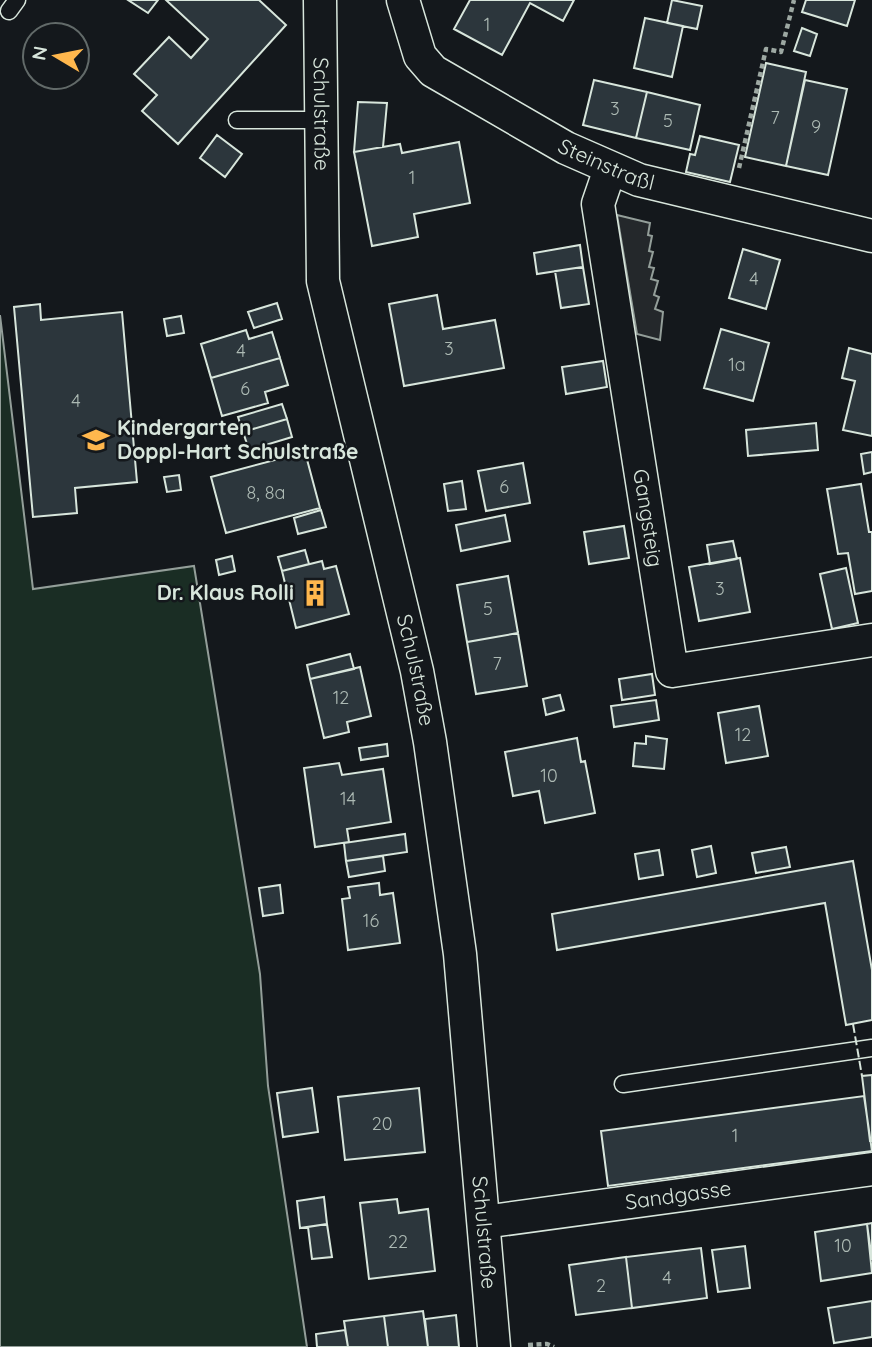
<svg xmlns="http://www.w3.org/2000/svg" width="872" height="1347" font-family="Quicksand,sans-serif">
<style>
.green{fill:#1a2d24;stroke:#939e99;stroke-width:2}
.parking{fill:#24282b;stroke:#939e99;stroke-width:2}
.building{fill:#2c363c;stroke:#d8e6dc;stroke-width:2}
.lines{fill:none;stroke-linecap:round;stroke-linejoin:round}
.lane-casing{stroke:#d8e6dc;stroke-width:19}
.street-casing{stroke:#d8e6dc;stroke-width:35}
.path{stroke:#9da8a2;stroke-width:4.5;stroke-dasharray:5 3.5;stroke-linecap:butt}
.lane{stroke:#14181c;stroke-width:16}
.street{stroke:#14181c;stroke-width:32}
.fence{stroke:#d8e6dc;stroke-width:2;stroke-dasharray:9 3.5;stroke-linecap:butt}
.labels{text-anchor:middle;stroke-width:5;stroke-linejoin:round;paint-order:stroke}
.number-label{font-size:18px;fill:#adbab4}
.street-label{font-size:21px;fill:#d8e6dc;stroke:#14181c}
.poi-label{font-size:21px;font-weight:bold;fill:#d8e6dc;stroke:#14181c;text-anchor:start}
</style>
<rect width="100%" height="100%" fill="#14181c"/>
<!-- green -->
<path class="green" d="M0,315L33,589L194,566L260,974L268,1086L307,1347H0Z"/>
<!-- parking -->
<path class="parking" d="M617,215L650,223L648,235L652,236L649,251L653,252L649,267L654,268L651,279L658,281L654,295L659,297L655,309L663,312L660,340L637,334Z"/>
<!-- building -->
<path class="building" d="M128,0H158L148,13Z
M166,0H259L286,25L178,144L142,111L157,95L134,74L169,37L191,58L208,39Z
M470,0H574L563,21L530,3L502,55L454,29Z
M672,0L702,6L697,29L667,23Z
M806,0H855L847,26L802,12Z
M645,18L683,26L672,77L634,68Z
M802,28L817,34L810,56L794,51Z
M766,63L806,72L786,166L745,157Z
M594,80L647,92L636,138L583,125Z
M805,80L847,89L828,175L786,166Z
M647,92L700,105L690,150L636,138Z
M358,102L387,103L383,147L354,152Z
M217,135L242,154L225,177L200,158Z
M700,136L739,145L730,182L686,172L690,154L695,155Z
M459,142L470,203L414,214L418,237L372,246L354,152L400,144L402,153Z
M580,245L583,267L537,274L534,253Z
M743,249L780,260L766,309L729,298Z
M583,267L589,304L561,308L555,271Z
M437,295L443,329L495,320L504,368L404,386L389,304Z
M277,303L282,319L254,328L248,312Z
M40,304L41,320L122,312L137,482L75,488L77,513L33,517L14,307Z
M181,316L184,333L167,336L164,319Z
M721,329L769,343L753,401L704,388Z
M246,330L249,339L272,332L280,358L211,378L201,344Z
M849,348L872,354V436L843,430L855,381L842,378Z
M280,358L288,385L265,392L268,403L222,416L211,378Z
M603,361L607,387L566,394L562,367Z
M282,404L287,419L243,432L238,417Z
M287,419L292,437L249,450L243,432Z
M816,423L818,450L748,456L746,430Z
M305,452L320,508L226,533L211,477Z
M872,452V472L864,474L861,454Z
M523,463L530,503L486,511L478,471Z
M179,475L181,490L167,492L164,477Z
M462,481L466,509L448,511L444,484Z
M861,484L869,532H872V591L855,594L848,553L838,554L827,489Z
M321,510L326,527L298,534L294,518Z
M505,515L510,541L461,551L456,525Z
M624,526L629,558L589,564L584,532Z
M733,541L737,559L710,564L707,545Z
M305,550L309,564L282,571L278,557Z
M232,556L235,571L219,575L216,560Z
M740,558L750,612L699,621L689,567Z
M322,561L324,569L336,566L349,614L296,628L282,571Z
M846,568L858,623L832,629L820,574Z
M508,576L518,633L467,642L457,585Z
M518,633L527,686L476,694L467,642Z
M350,654L354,669L310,679L307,665Z
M360,667L371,716L347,722L349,732L324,738L310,679Z
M652,674L655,695L622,700L619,679Z
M560,695L564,710L546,715L543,699Z
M656,700L659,720L614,727L611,706Z
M759,706L768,756L726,763L718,713Z
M646,736L667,739L664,769L633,766L635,743L646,744Z
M577,738L581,762L585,761L595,813L545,823L539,791L513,796L505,752Z
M387,744L388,756L361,760L359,748Z
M339,763L342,775L383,769L391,822L347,829L349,842L315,847L304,768Z
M405,834L407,852L346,861L344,843Z
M711,846L716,873L697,877L692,850Z
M786,847L790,867L756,873L752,853Z
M659,850L663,875L639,879L635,854Z
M383,856L385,871L349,877L346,861Z
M853,861L872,970V1020L846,1025L825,903L557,950L552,914Z
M379,883L380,895L393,893L400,943L348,950L342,899L350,898L348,887Z
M280,885L283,913L263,916L259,888Z
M872,1075V1141H870L862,1076Z
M312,1088L318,1132L283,1137L277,1093Z
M419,1088L425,1152L345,1160L338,1097Z
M864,1096L872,1151L608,1186L601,1131Z
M324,1197L327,1224L300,1228L297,1201Z
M397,1199L399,1213L428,1209L435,1271L369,1279L360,1203Z
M872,1223V1260L867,1224Z
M327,1224L332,1257L312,1259L308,1227Z
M867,1224L872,1273L821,1281L815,1232Z
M745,1246L750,1288L718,1292L712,1250Z
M701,1248L707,1298L632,1308L626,1257Z
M626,1257L632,1308L576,1315L569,1265Z
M872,1301V1337L834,1343L828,1308Z
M423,1311L428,1347H388L384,1316Z
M456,1315L459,1347H428L425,1319Z
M384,1316L388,1347H348L344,1321Z
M345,1330L348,1347H317L316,1334Z"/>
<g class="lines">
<defs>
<path id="lane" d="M9,11L17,0
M237,120H320
M623,1084L872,1048"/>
<g id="street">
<path id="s1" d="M320,0L323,281L417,671L430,742L460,954L494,1347"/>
<path id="s2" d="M403,0L420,56L433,71L566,148L639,180L872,236"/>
<path id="s3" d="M610,169L598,204L672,671L872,640"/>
<path id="s4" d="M484,1222L872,1169"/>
</g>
</defs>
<!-- lane casing -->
<use href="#lane" class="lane-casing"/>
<!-- street casing -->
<use href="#street" class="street-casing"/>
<!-- path -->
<path class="path" d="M739,168L766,49L781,52L794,0
M528,1345L547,1344L554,1347"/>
<!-- lane -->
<use href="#lane" class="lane"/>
<!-- street -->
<use href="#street" class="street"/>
<!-- fence -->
<path class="fence" d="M853,1024L862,1076"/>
</g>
<!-- icons -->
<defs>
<symbol id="school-bare" viewBox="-9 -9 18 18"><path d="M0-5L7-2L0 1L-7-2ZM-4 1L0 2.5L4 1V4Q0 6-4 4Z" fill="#ffb74d" stroke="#14181c" stroke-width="2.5" paint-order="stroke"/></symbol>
<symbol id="building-bare" viewBox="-9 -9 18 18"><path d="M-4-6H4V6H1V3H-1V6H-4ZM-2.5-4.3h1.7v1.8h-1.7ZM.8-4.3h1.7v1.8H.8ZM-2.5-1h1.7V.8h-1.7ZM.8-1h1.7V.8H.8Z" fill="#ffb74d" stroke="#14181c" stroke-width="2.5" paint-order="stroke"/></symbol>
</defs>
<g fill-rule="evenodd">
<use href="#school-bare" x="77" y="421" width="38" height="38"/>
<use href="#building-bare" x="296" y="574" width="38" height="38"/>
</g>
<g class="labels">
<!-- number labels -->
<g class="number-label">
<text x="487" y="31">1</text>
<text x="615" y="115">3</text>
<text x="775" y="124">7</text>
<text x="668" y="127">5</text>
<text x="816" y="133">9</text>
<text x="412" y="184">1</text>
<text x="754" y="285">4</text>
<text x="449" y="355">3</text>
<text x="241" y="357">4</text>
<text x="737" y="371">1a</text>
<text x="245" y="395">6</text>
<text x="76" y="407">4</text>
<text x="504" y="493">6</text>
<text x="266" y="499">8, 8a</text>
<text x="720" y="595">3</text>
<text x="488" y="615">5</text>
<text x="497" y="670">7</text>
<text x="341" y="704">12</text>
<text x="743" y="741">12</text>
<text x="549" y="782">10</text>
<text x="348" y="805">14</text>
<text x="371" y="927">16</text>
<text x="382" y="1130">20</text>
<text x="735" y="1142">1</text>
<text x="398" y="1248">22</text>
<text x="843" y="1252">10</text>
<text x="667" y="1284">4</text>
<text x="601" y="1292">2</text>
</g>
<!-- street labels -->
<g class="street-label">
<text dy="7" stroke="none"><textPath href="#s1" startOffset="114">Schulstraße</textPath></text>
<text dy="7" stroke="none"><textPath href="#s2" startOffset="276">Steinstraßl</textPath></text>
<text dy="7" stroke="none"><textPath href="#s3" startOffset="355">Gangsteig</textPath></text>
<text dy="7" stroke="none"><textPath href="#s1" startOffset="681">Schulstraße</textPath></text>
<text dy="7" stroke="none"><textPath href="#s4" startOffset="196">Sandgasse</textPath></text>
<text dy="7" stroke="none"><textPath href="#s1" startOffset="1248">Schulstraße</textPath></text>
</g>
<!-- poi labels -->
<g class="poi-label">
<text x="117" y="435">Kindergarten<tspan x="117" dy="24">Doppl-Hart Schulstraße</tspan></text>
<text x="294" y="600" text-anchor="end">Dr. Klaus Rolli</text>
</g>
</g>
<!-- north arrow -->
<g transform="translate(56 56) rotate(280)"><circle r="33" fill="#14181c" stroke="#626a69" stroke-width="2"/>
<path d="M0-5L12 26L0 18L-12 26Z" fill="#ffb74d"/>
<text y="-10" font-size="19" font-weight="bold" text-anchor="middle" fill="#d8e6dc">N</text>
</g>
</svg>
